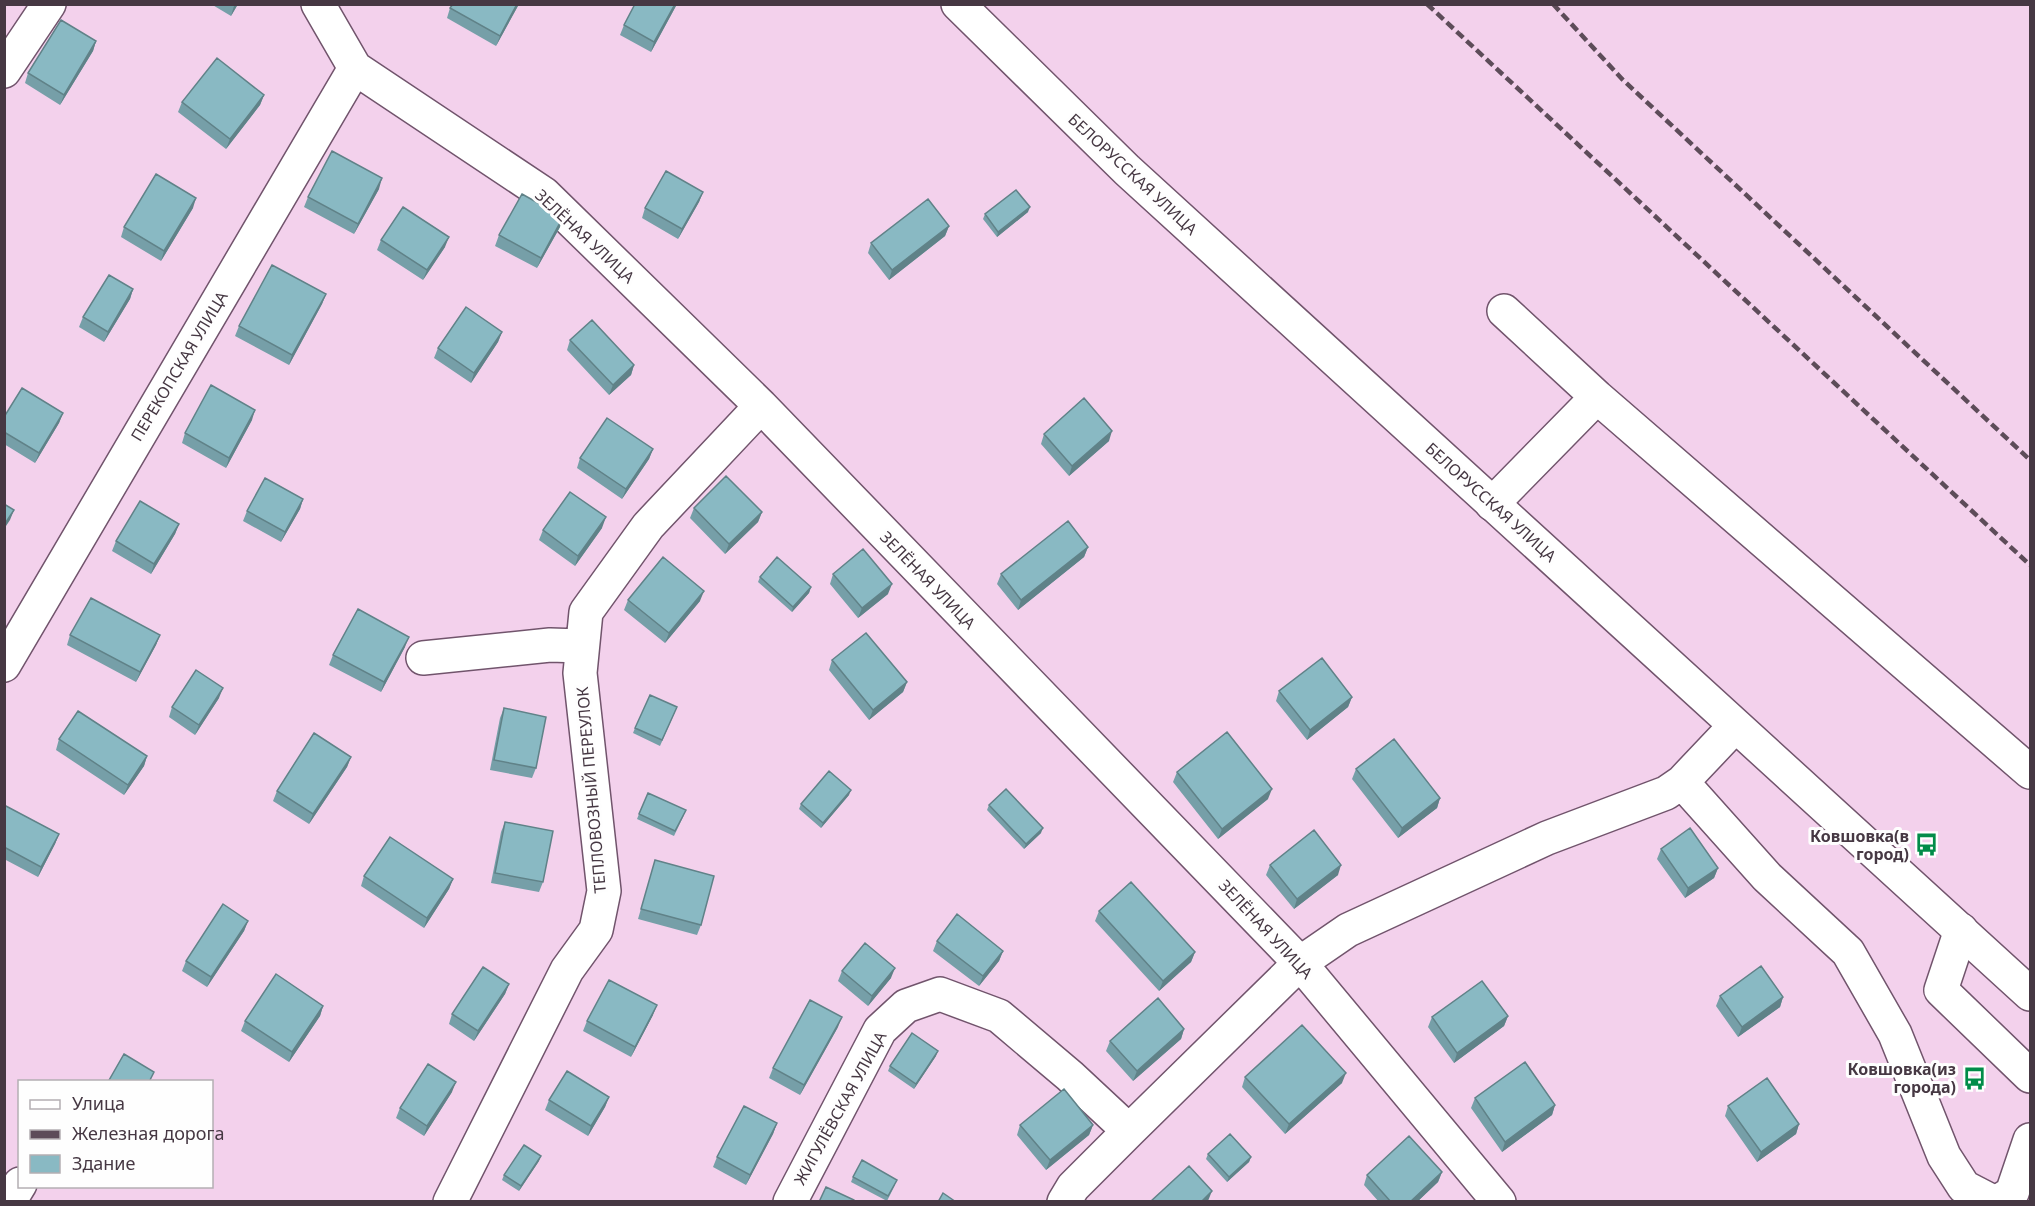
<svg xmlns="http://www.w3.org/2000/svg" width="2035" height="1206" font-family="'Noto Sans',sans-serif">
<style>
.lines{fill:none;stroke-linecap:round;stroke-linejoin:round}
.minor-casing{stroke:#71546c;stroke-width:36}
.major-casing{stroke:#71546c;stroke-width:36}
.minor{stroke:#fff;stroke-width:33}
.major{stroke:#fff;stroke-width:33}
.rail{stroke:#5d4c59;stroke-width:4.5;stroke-dasharray:9 4.5;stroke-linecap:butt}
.wall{fill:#769fa8}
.shaded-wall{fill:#608288}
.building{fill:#89b9c3;stroke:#608288;stroke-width:1.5}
.labels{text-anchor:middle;stroke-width:6;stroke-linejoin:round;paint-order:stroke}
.street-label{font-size:16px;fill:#463843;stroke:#fefefe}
.poi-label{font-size:16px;font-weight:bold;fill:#463843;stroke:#fefefe;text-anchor:end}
</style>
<rect width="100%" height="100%" fill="#f3d1ec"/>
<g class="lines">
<defs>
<path id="minor" d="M318,4L355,68L544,194L761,406L1300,963L1499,1202
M4,71L49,4
M1504,311L1597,397L2030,772
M1492,504L1597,397
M423,658L550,645L581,646
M4,665L355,68
M1682,782L1767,877L1848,952L1895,1034L1944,1156L1964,1187L1993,1202
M1961,930L1941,990L2030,1076
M9,1202L20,1184
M450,1202L567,970L596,930L604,891L580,673L586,612L648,526L761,406
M790,1202L880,1030L906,1006L940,994L999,1016L1070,1076L1129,1131
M1064,1202L1073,1187L1129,1131L1300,963L1348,930L1547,838L1666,793L1682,782L1735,726
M1998,1202L2012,1193L2030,1140"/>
<path id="major" d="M958,4L1127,170L2030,994"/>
</defs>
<!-- minor casing -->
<use href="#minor" class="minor-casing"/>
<!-- major casing -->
<use href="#major" class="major-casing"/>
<!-- minor -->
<use href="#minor" class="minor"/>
<!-- major -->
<use href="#major" class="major"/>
<!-- rail -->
<path class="rail" d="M1427,4L2030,565
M1553,4L1622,79L2030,460"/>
</g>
<!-- wall -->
<path class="wall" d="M211,4H238L231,16Z
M519,4L496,46L447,18L450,8Z
M677,4L651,52L620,35L624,25Z
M96,41L93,51L60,105L25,83L28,73Z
M264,95L260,105L226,149L178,112L182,102Z
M379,189L354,234L304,207L308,197Z
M703,192L699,202L678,239L642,218L645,208Z
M193,208L161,261L121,237L124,227Z
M1028,212L997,237L983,219L985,214Z
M949,226L945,236L889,280L868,253L871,243Z
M560,227L537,268L495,246L499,235Z
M381,240L445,247L423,280L377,250Z
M133,289L130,299L104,342L79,327L83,317Z
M326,294L322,304L289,365L235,336L239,326Z
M502,332L498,342L471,383L434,358L438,348Z
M570,340L634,365L631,375L609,395L567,350Z
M63,413L59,423L35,463L4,444V417Z
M252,420L226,468L182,443L185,433Z
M1044,434L1109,441L1069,476L1041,444Z
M653,449L649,459L622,499L577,468L580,458Z
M303,499L300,509L281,542L243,521L247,511Z
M694,508L762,512L758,522L725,554L690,518Z
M179,524L175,534L151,574L112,551L116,541Z
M602,528L575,566L539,540L543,530Z
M1088,547L1084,557L1018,610L997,584L1001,574Z
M833,574L888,594L858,618L830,584Z
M760,577L811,587L809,593L792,612L758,582Z
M628,600L700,601L665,643L624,610Z
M70,635H160L156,645L136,682L67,645Z
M405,647L381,692L329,665L333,655Z
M832,660L907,682L903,692L869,720L829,670Z
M1279,691L1352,697L1348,707L1307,740L1276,701Z
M219,698L195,735L169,717L172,707Z
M504,708L536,768L532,778L490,770L500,718Z
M675,712L660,746L633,733L635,728Z
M59,739L147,756L144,766L124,795L56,750Z
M351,757L347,767L309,824L273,801L277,791Z
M1356,769L1440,798L1437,808L1398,838L1352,779Z
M1177,772L1268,799L1218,839L1173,782Z
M849,795L821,828L799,809L801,804Z
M4,805L59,834L55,844L38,877L4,859Z
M989,805L1041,833L1024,849L987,810Z
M639,814L684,815L674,836L637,819Z
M505,822L543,882L539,892L491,883L501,832Z
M1661,849L1718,868L1714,878L1685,898L1657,859Z
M655,860L701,925L697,935L638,919Z
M1270,865L1338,875L1294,909L1266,875Z
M364,876L453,879L449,889L424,928L361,886Z
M1099,911L1195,952L1191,962L1159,991L1095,921Z
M248,921L244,931L207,987L182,971L186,961Z
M937,941L1003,951L999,961L979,986L933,951Z
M842,971L891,978L868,1006L838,981Z
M509,984L505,994L474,1041L449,1024L452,1014Z
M1720,996L1783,997L1780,1007L1738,1037L1716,1006Z
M323,1006L320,1016L289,1062L241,1031L245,1021Z
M653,1015L631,1057L583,1031L587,1021Z
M1508,1016L1504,1026L1454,1063L1428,1027L1432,1017Z
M838,1027L800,1095L769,1078L773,1068Z
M1184,1029L1181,1039L1133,1081L1106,1051L1110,1041Z
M936,1056L914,1089L888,1071L890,1066Z
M1245,1077L1342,1083L1285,1134L1242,1087Z
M452,1092L424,1136L396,1118L400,1108Z
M609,1097L605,1107L588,1136L545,1110L549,1100Z
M1475,1098L1555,1105L1552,1115L1502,1152L1471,1108Z
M1728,1106L1799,1124L1796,1134L1757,1162L1725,1116Z
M777,1123L773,1134L746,1185L713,1167L717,1157Z
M1020,1125H1093L1089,1135L1046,1170L1017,1135Z
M1208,1154L1251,1157L1249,1162L1227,1182L1206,1159Z
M539,1161L519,1191L502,1180L504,1175Z
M1442,1172L1438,1182L1417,1202H1379L1364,1185L1367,1175Z
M853,1177L895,1185L887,1201L851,1182Z"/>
<!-- shaded-wall -->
<path class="shaded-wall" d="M235,4H238L231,16L234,6Z
M517,4H519L496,46L500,36Z
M675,4H677L651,52L654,42Z
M96,41L93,51L60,105L64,95Z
M264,95L260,105L226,149L230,139Z
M382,178L379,189L354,234L358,224Z
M703,192L699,202L678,239L682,229Z
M196,198L193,208L161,261L164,251Z
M1030,207L1028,212L997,237L998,232Z
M563,217L560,227L537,268L541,258Z
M949,226L945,236L889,280L892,270Z
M449,237L445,247L423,280L427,270Z
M133,289L130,299L104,342L108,332Z
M326,294L322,304L289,365L292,355Z
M502,332L498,342L471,383L474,373Z
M634,365L631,375L609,395L613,385Z
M255,410L252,420L226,468L229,458Z
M63,413L59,423L35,463L39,453Z
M1112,431L1109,441L1069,476L1072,466Z
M653,449L649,459L622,499L626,489Z
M303,499L300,509L281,542L285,532Z
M14,510L10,520L4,529V525Z
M762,512L758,522L725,554L729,544Z
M606,517L602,528L575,566L578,556Z
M179,524L175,534L151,574L154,564Z
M1088,547L1084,557L1018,610L1021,600Z
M892,584L888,594L858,618L862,608Z
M811,587L809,593L792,612L793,607Z
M704,591L700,601L665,643L669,633Z
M160,635L156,645L136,682L140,672Z
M409,637L405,647L381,692L384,682Z
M907,682L903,692L869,720L873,710Z
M223,688L219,698L195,735L199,725Z
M1352,697L1348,707L1307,740L1310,730Z
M147,756L144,766L124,795L128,785Z
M351,757L347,767L309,824L313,814Z
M1272,789L1268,799L1218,839L1222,829Z
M851,790L849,795L821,828L823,823Z
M1440,798L1437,808L1398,838L1402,828Z
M1043,828L1041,833L1024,849L1026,844Z
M59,834L55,844L38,877L41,867Z
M1341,865L1338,875L1294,909L1297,899Z
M1718,868L1714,878L1685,898L1688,888Z
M453,879L449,889L424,928L427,918Z
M248,921L244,931L207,987L211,977Z
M1003,951L999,961L979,986L983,976Z
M1195,952L1191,962L1159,991L1163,981Z
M895,968L891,978L868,1006L872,996Z
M509,984L505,994L474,1041L478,1031Z
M1783,997L1780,1007L1738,1037L1742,1027Z
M657,1005L653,1015L631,1057L635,1047Z
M323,1006L320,1016L289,1062L292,1052Z
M1508,1016L1504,1026L1454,1063L1457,1053Z
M842,1017L838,1027L800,1095L804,1085Z
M1184,1029L1181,1039L1133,1081L1137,1071Z
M938,1051L936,1056L914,1089L916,1084Z
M1346,1073L1342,1083L1285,1134L1289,1124Z
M456,1082L452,1092L424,1136L427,1126Z
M609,1097L605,1107L588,1136L591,1126Z
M1555,1105L1552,1115L1502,1152L1505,1142Z
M777,1123L773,1134L746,1185L750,1175Z
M1799,1124L1796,1134L1757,1162L1761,1152Z
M1093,1125L1089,1135L1046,1170L1050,1160Z
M541,1156L539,1161L519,1191L521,1186Z
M1251,1157L1249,1162L1227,1182L1229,1177Z
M1442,1172L1438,1182L1417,1202H1410Z
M1212,1191L1208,1201L1201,1202Z"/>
<!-- building -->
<path class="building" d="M453,4H517L500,36L450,8Z
M635,4H675L654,42L624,25Z
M61,20L96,41L64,95L28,73Z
M217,58L264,95L230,139L182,102Z
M332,151L382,178L358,224L308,197Z
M666,171L703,192L682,229L645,208Z
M156,174L196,198L164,251L124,227Z
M1016,190L1030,207L998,232L985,214Z
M522,194L563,217L541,258L499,235Z
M928,199L949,226L892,270L871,243Z
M403,207L449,237L427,270L381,240Z
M272,265L326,294L292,355L239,326Z
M109,275L133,289L108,332L83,317Z
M466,307L502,332L474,373L438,348Z
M592,320L634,365L613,385L570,340Z
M211,385L255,410L229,458L185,433Z
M22,388L63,413L39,453L4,432V417Z
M1084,398L1112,431L1072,466L1044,434Z
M607,418L653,449L626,489L580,458Z
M726,476L762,512L729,544L694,508Z
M265,478L303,499L285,532L247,511Z
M570,492L606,517L578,556L543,530Z
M140,501L179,524L154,564L116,541Z
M4,504L14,510L4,525Z
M1068,521L1088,547L1021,600L1001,574Z
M863,549L892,584L862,608L833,574Z
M663,557L704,591L669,633L628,600Z
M777,557L811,587L793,607L760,577Z
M91,598L160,635L140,672L70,635Z
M358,609L409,637L384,682L333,655Z
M866,633L907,682L873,710L832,660Z
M1322,658L1352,697L1310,730L1279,691Z
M196,670L223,688L199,725L172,707Z
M650,695L677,707L662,740L635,728Z
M504,708L546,717L536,768L494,760Z
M78,711L147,756L128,785L59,739Z
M1227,732L1272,789L1222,829L1177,772Z
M314,733L351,757L313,814L277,791Z
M1394,739L1440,798L1402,828L1356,769Z
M829,771L851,790L823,823L801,804Z
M1006,789L1043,828L1026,844L989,805Z
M648,793L686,810L675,831L639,814Z
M4,805L59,834L41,867L4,847Z
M505,822L553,831L543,882L495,873Z
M1690,828L1718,868L1688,888L1661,849Z
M1314,830L1341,865L1297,899L1270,865Z
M390,837L453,879L427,918L364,876Z
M655,860L714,876L701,925L641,909Z
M1131,882L1195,952L1163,981L1099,911Z
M223,904L248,921L211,977L186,961Z
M957,914L1003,951L983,976L937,941Z
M865,943L895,968L872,996L842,971Z
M1761,966L1783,997L1742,1027L1720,996Z
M483,967L509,984L478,1031L452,1014Z
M276,974L323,1006L292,1052L245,1021Z
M609,980L657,1005L635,1047L587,1021Z
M1482,981L1508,1016L1457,1053L1432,1017Z
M1158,998L1184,1029L1137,1071L1110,1041Z
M810,1000L842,1017L804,1085L773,1068Z
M1302,1025L1346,1073L1289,1124L1245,1077Z
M912,1033L938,1051L916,1084L890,1066Z
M124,1054L154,1072L149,1082H108Z
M1525,1062L1555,1105L1505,1142L1475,1098Z
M428,1064L456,1082L427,1126L400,1108Z
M567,1071L609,1097L591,1126L549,1100Z
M1767,1078L1799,1124L1761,1152L1728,1106Z
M1064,1089L1093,1125L1050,1160L1020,1125Z
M744,1106L777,1123L750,1175L717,1157Z
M1230,1134L1251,1157L1229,1177L1208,1154Z
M1409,1136L1442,1172L1410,1202H1391L1367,1175Z
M524,1145L541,1156L521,1186L504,1175Z
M862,1160L897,1180L888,1196L853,1177Z
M1189,1166L1212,1191L1201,1202H1150Z
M826,1187L854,1200V1202H819Z
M943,1193L956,1202H938Z"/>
<!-- icons -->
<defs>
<symbol id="bus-bare" viewBox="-9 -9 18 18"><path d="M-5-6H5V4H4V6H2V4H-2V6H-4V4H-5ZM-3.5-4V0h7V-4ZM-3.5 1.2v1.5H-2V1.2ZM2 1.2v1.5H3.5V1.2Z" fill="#028c49" stroke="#fefefe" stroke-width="2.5" paint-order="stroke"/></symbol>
</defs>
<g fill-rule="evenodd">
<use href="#bus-bare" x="1910" y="828" width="33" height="33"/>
<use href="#bus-bare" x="1958" y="1062" width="33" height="33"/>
</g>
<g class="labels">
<!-- street labels -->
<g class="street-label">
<text transform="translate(1133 174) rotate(43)" y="6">БЕЛОРУССКАЯ УЛИЦА</text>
<text transform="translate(585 236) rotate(43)" y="6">ЗЕЛЁНАЯ УЛИЦА</text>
<text transform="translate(179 366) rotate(-59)" y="6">ПЕРЕКОПСКАЯ УЛИЦА</text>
<text transform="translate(1491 502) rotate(42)" y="6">БЕЛОРУССКАЯ УЛИЦА</text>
<text transform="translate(928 580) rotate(46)" y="6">ЗЕЛЁНАЯ УЛИЦА</text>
<text transform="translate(591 790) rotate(-95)" y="6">ТЕПЛОВОЗНЫЙ ПЕРЕУЛОК</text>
<text transform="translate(1266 929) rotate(47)" y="6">ЗЕЛЁНАЯ УЛИЦА</text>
<text transform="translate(840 1108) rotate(-61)" y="6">ЖИГУЛЁВСКАЯ УЛИЦА</text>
</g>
<!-- poi labels -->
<g class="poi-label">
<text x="1909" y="842">Ковшовка(в<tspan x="1909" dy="18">город)</tspan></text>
<text x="1956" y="1075">Ковшовка(из<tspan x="1956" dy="18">города)</tspan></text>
</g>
</g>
<!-- border -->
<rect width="2035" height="1206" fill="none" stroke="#463843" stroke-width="12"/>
<!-- legend -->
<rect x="18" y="1080" width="195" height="108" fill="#fefefe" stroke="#b4afb3" stroke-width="1.5"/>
<rect x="30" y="1100" width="30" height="9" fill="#ffffff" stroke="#b4afb3" stroke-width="1.5"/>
<text x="72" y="1110" font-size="18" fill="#463843">Улица</text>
<rect x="30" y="1130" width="30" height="9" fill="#5d4c59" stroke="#b4afb3" stroke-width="1.5"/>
<text x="72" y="1140" font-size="18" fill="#463843">Железная дорога</text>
<rect x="30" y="1155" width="30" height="18" fill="#89b9c3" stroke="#b4afb3" stroke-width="1.5"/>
<text x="72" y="1170" font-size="18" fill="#463843">Здание</text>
</svg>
